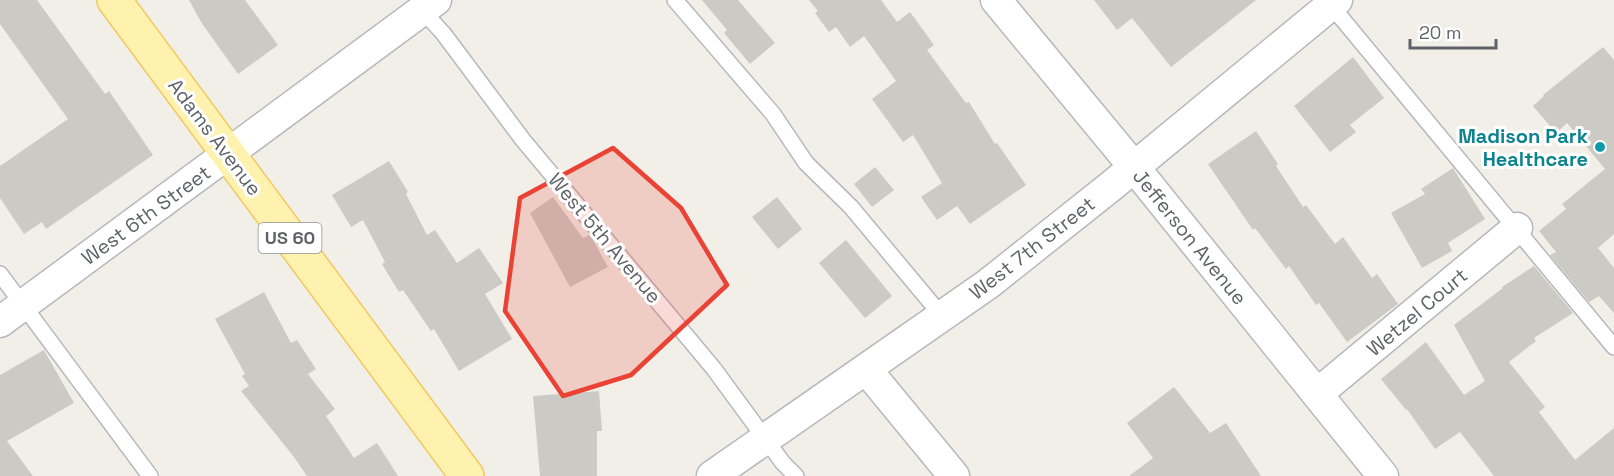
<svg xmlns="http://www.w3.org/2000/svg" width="1614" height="476" font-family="'Space Grotesk',sans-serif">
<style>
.building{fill:#cccac5}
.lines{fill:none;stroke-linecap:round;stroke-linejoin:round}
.service-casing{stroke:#b5b8bc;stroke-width:18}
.minor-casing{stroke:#b5b8bc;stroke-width:33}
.primary-casing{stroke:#f2c960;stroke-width:36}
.service{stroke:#fff;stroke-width:15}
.minor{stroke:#fff;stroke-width:30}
.primary{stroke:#fff2af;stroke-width:33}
.marked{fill:#ea4335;fill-opacity:0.2;stroke:#ea4335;stroke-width:4.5;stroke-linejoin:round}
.culture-dot{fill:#0f9aa8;stroke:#fff;stroke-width:2}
.labels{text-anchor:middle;stroke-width:6;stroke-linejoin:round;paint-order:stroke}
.shield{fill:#fff;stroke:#8f9295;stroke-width:1.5}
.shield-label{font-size:18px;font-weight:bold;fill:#5f6368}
.culture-label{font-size:20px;font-weight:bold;fill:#0d838f;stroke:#fff;text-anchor:end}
.street-label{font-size:20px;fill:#5f6368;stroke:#fff}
</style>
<rect width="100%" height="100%" fill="#f1efe8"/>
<!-- building -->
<path class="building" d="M0,0H37L105,94L109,91L153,155L46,229L42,222L24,234L0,198V166L68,119L0,24Z
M189,0H245L278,45L238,74L201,22Z
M702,0H738L775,43L750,64L724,33L727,30Z
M809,0H881L897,22L910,12L934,45L927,50L966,103L969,102L995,144L997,143L1026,185L970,224L957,206L937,220L921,197L942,183L913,135L903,142L872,99L896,81L864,36L850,47L836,27L829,32L815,13L818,11Z
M1094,0H1256L1171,67L1132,18L1117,30Z
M1603,47L1614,60V234L1598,248L1614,268V313L1599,296L1589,302L1550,255L1556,252L1539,231L1566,209L1562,204L1605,169L1567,123L1556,133L1533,106L1544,96L1543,95Z
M1353,57L1384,98L1350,125L1356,132L1330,152L1294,106Z
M1256,131L1278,164L1276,166L1303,207L1306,205L1335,244L1343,237L1372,278L1377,274L1398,304L1347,342L1319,303L1316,305L1289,266L1286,269L1255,228L1253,230L1208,164Z
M389,161L408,192L406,194L427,235L435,230L457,263L479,248L503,283L485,294L512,339L459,371L434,329L431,331L403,290L399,292L382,264L385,262L363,220L351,227L332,195Z
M875,167L894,190L872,207L854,184Z
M1453,168L1485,219L1448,243L1452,251L1422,268L1391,213L1425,194L1421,189Z
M553,197L583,238L589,235L592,238L608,267L570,287L530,213Z
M777,197L802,229L778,249L752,217Z
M846,240L892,296L865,318L819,263Z
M1534,266L1573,313L1534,338L1536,341L1509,362L1545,407L1539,412L1575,460L1614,428V476H1494L1460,432L1435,449L1407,409L1406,410L1381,379L1426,342L1464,395L1485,381L1454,325L1503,288L1502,287Z
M264,292L291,343L297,340L316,369L308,374L335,409L326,416L354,458L377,443L398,476H307L294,457L241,391L249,386L242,376L245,374L215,319Z
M44,350L74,403L7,441L33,476H0V375Z
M1174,387L1210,433L1226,423L1261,476H1129L1153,458L1127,423Z
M599,391L602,431H597V476H540L533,396Z"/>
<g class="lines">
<defs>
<path id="service" d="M675,0L773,114L806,163L851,207L942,316
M1329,3L1614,347
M418,6L443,33L523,140L714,369L783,463L796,476
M0,274L150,476"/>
<path id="minor" d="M996,0L1134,167L1383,476
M0,322L436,0
M866,369L954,476
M1317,394L1517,228
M712,476L988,284L1110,187L1337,0"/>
<path id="primary" d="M114,0L467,476"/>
</defs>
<!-- service casing -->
<use href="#service" class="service-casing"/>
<!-- minor casing -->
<use href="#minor" class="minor-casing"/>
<!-- primary casing -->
<use href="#primary" class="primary-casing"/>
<!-- service -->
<use href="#service" class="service"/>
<!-- minor -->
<use href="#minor" class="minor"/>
<!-- primary -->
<use href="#primary" class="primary"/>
</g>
<!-- marked area -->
<path class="marked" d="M613,148L681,208L727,285L631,375L563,396L505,311L520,198Z"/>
<!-- markers -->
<circle class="culture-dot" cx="1600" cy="147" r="6"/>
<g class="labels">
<!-- shield labels -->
<rect class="shield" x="258.5" y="223" width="63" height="30" rx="4.5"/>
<g class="shield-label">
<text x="290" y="244">US 60</text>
</g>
<!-- culture labels -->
<g class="culture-label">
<text x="1588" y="143">Madison Park<tspan x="1588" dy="23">Healthcare</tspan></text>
</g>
<!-- street labels -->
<g class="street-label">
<text transform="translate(215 137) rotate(53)" y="7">Adams Avenue</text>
<text transform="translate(146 215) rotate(-36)" y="7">West 6th Street</text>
<text transform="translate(1190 237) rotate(51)" y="7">Jefferson Avenue</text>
<text transform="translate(605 238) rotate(50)" y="7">West 5th Avenue</text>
<text transform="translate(1032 248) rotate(-38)" y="7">West 7th Street</text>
<text transform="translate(1417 312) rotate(-40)" y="7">Wetzel Court</text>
</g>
</g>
<!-- scale -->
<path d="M1410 39v9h86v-9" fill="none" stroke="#5f6368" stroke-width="3"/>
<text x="1419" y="39" font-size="18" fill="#5f6368" stroke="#ffffff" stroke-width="4.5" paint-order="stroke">20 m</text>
</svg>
